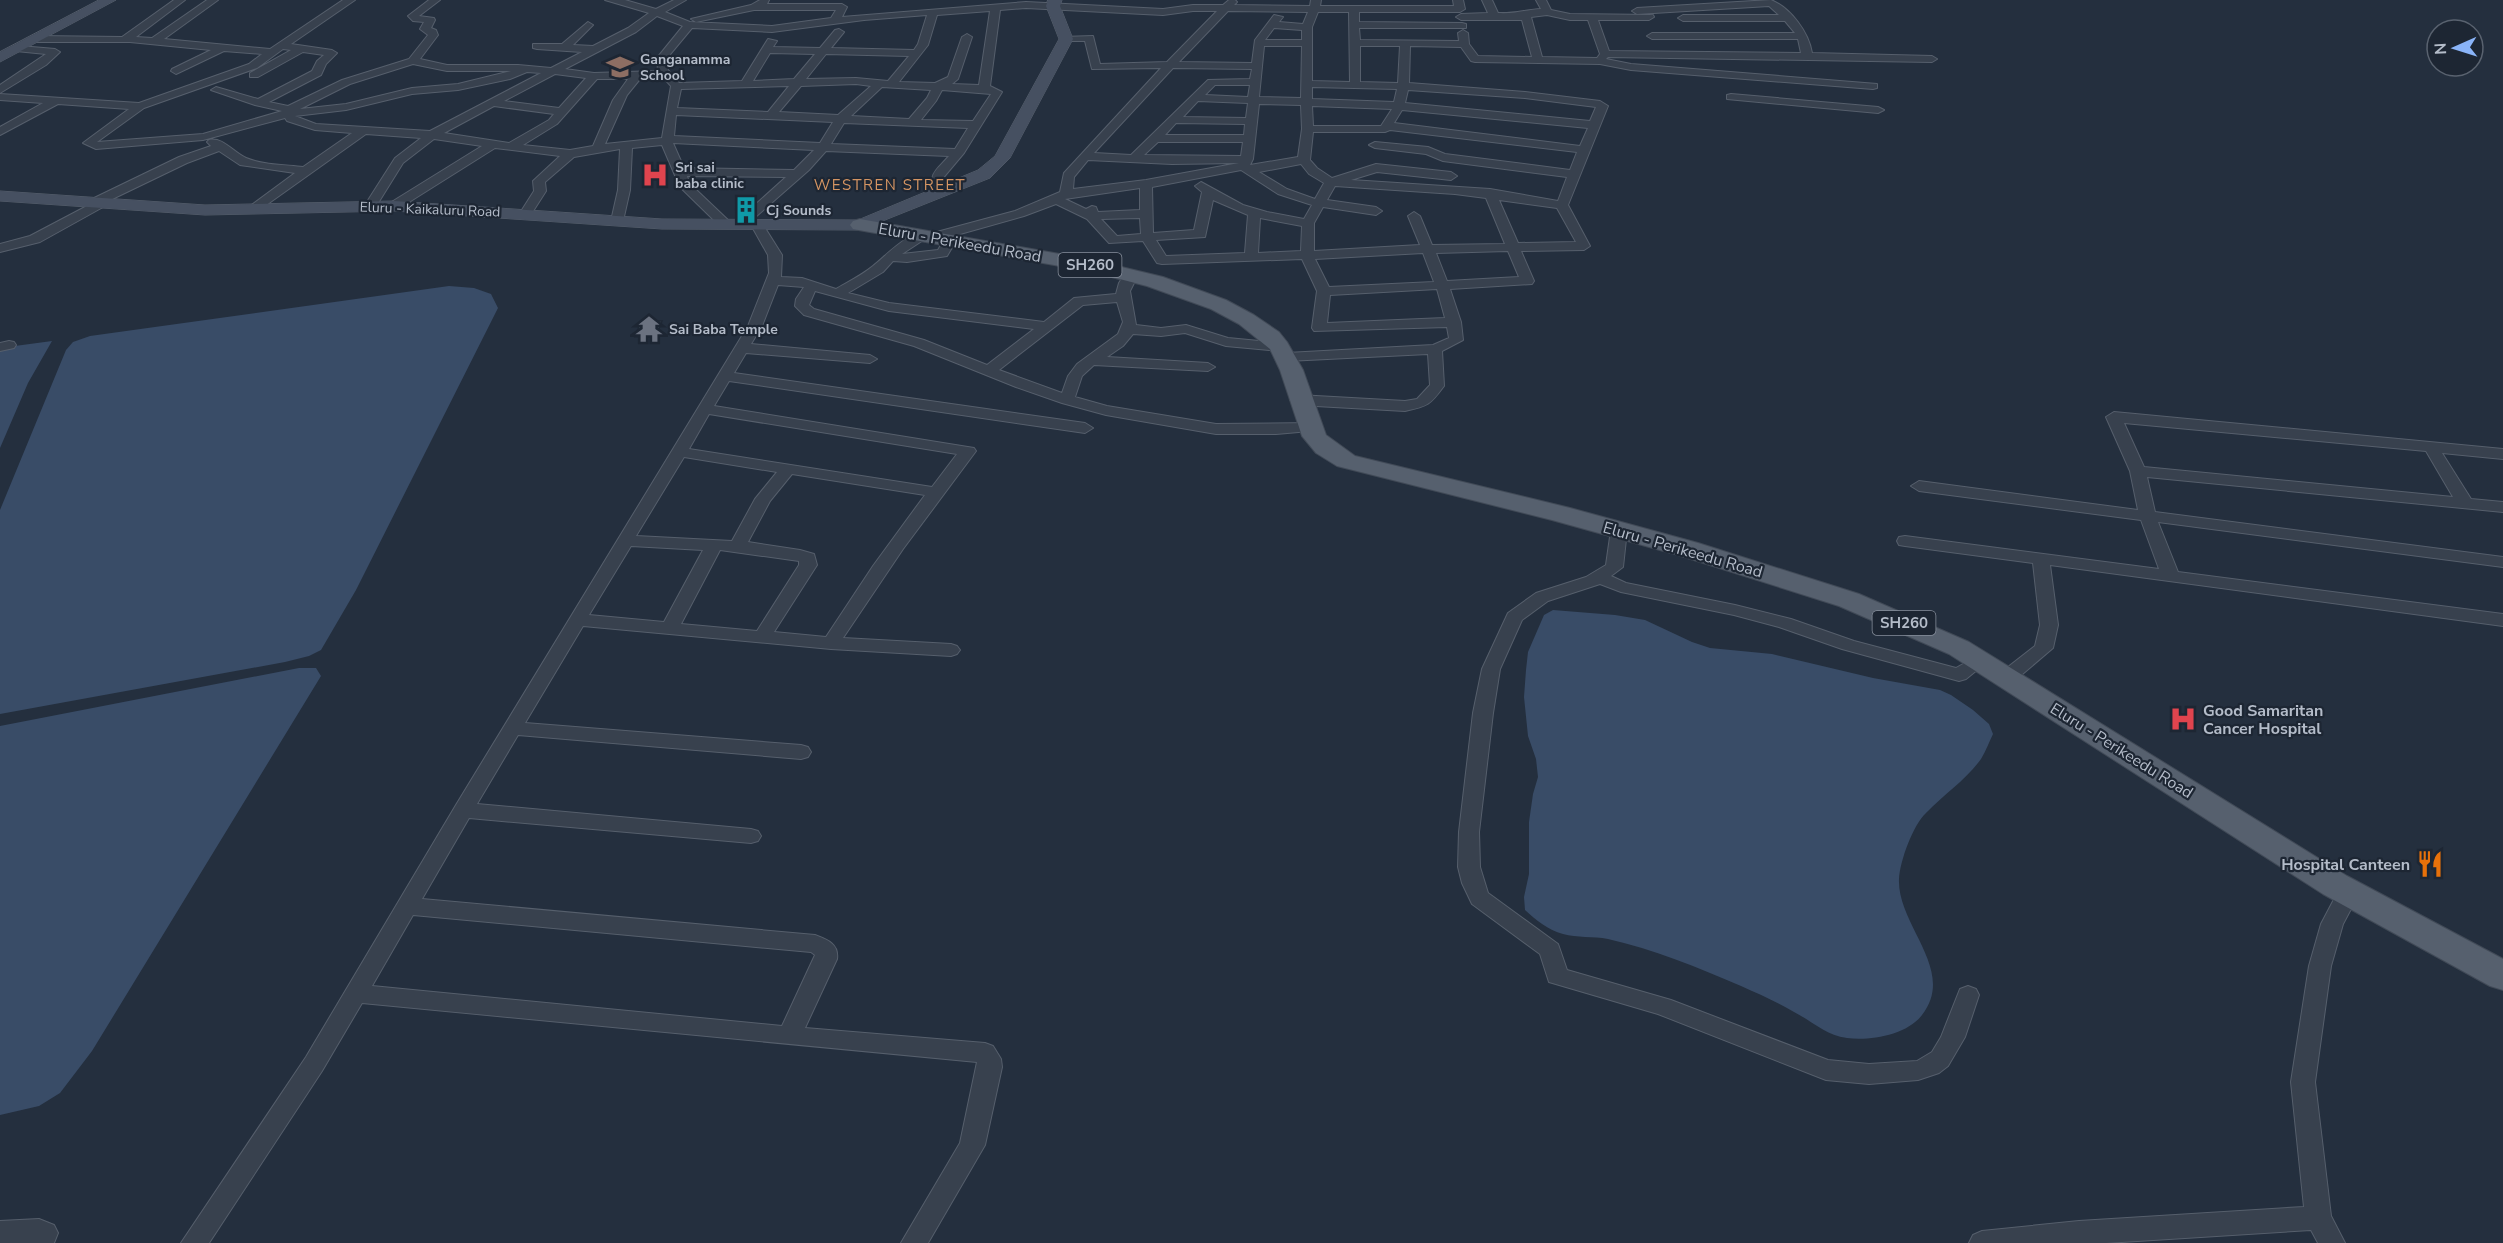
<svg xmlns="http://www.w3.org/2000/svg" width="2503" height="1243" font-family="'Nunito Sans',sans-serif">
<style>
.water{fill:#394c67}
.building{fill:#455162;stroke:#1f2835;stroke-width:1.5}
.lines{fill:none;stroke-linecap:round;stroke-linejoin:round}
.minor-casing{stroke:#565f6c;stroke-width:2}
.secondary-casing{stroke:#565f6c;stroke-width:1}
.primary-casing{stroke:#414a57;stroke-width:2}
.minor{fill:#38414e;fill-rule:evenodd}
.secondary{fill:#465061;fill-rule:evenodd}
.primary{fill:#56606e;fill-rule:evenodd}
.labels{text-anchor:middle;stroke-width:4.5;stroke-linejoin:round;paint-order:stroke}
.far-poi-label{font-size:14px;font-weight:bold;fill:#b4bcc9;stroke:#1d2633;text-anchor:start}
.far-street-label{font-size:14px;fill:#b4bcc9;stroke:#1d2633}
.far-neighbourhood-label{font-size:15px;letter-spacing:1.5px;fill:#d59563;stroke:#1d2633}
.shield{fill:#1d2633;stroke:#878f9c;stroke-width:1.5}
.shield-label{font-size:15px;font-weight:bold;fill:#b4bcc9}
.street-label{font-size:16px;fill:#b4bcc9;stroke:#1d2633}
.poi-label{font-size:16px;font-weight:bold;fill:#b4bcc9;stroke:#1d2633;text-anchor:start}
</style>
<rect width="100%" height="100%" fill="#242f3e"/>
<!-- water -->
<path class="water" d="M449,286L474,288L491,294L498,308L356,590L321,650L309,656L285,662L0,714V510L66,350L73,342L90,336Z
M52,341L28,383L0,448V348Z
M1553,610L1615,615L1645,620L1692,642L1710,648L1772,654L1873,678L1940,690L1951,695L1973,710L1989,724L1993,734C1989,742 1986,751 1981,759C1966,780 1944,794 1926,813C1913,825 1900,861 1899,879C1897,926 1957,970 1922,1015C1907,1035 1870,1041 1847,1038C1825,1035 1812,1021 1794,1012C1777,1002 1759,994 1741,986C1699,968 1653,949 1608,939C1593,936 1577,938 1563,934C1548,930 1536,920 1525,910L1524,897L1529,874V822L1533,794L1538,777L1536,759L1528,736L1524,697L1526,670L1528,652L1544,615Z
M299,668H316L321,676L92,1051L60,1093L39,1106L0,1115V726Z"/>
<!-- building -->
<path class="building" d="M641,321H662L656,336L635,337Z"/>
<g class="lines">
<defs>
<path id="minor" d="M174,0H185L136,37L152,38L207,0H218L164,39L270,49L343,0H355L291,44L332,50L337,53L326,64L321,75L269,102L288,106L342,80L409,59L428,35L420,29L424,22L413,21L408,16L429,0H440L419,16L434,18L435,20L431,28L436,30L438,35L420,59L447,65H518L551,68L582,52L537,49L533,48V44H562L588,22L593,25L573,45L593,46L628,28L649,13L605,0H625L656,9L674,0H686L665,12L690,22L772,26L831,18L836,10H754L696,22L691,19L751,5L760,0H769L767,4H842L847,7L842,17L1026,2L1163,9L1193,5H1223L1229,0H1235L1237,2L1234,5L1310,6L1311,0H1321L1320,6H1454L1453,0H1463L1465,9L1460,12H1359V22L1462,23L1466,24V28H1359L1360,40L1459,41L1458,33L1463,30L1468,33L1469,44L1478,56L1532,57L1522,20H1461L1456,17L1461,14L1488,13L1482,0H1492L1498,13C1514,14 1525,10 1541,9L1536,0H1546L1551,10L1570,14L1653,15L1654,17L1649,20H1598L1609,51L1801,53L1798,39H1652L1647,36L1652,33H1795L1785,21H1683L1678,18L1683,15H1779L1769,6L1637,14L1632,11L1637,8L1771,0C1791,8 1809,33 1812,53L1932,56L1937,59L1932,62L1608,57L1606,59L1631,64L1877,84V88L1873,89L1631,70L1600,64L1475,62L1471,61L1461,47L1410,46L1409,83L1525,92L1600,101L1608,106L1568,205L1590,246L1584,250L1521,251L1534,281L1532,284L1450,289L1461,322L1463,340L1442,351L1444,386C1430,405 1428,406 1405,411L1298,405L1290,400L1298,395L1405,401L1417,399L1430,385L1428,354L1287,361L1280,357L1287,353L1433,345L1449,338L1447,327L1314,331L1312,328L1317,291L1302,259L1162,264L1157,263L1143,241L1109,243L1087,219L1056,204L1024,216L953,236L957,239L947,256L907,262L893,261L883,272L848,293L889,303L1044,322L1074,298L1116,294L1119,283L1126,272H1136L1138,275L1130,291L1136,325L1161,328L1186,325L1228,338L1280,343L1287,347L1280,351L1226,346L1185,333L1161,336L1133,334L1123,346L1107,357L1208,363L1215,367L1208,371L1094,365L1082,376L1075,397L1107,406L1216,424L1315,423L1318,426L1315,429L1310,431L1276,434H1216L1106,415L1062,403L1016,387L914,346L804,315L795,306L796,299L804,287L778,285L762,326L751,344L870,355L877,359L870,363L746,353L734,373L1085,423L1093,428L1085,433L729,381L714,406L974,448L976,451L903,549L843,638L951,644L957,646L960,650L957,654L951,656L831,649L583,626L525,723L801,745L808,747L811,752L808,757L801,759L518,735L477,804L751,829L758,831L761,836L758,841L751,843L469,818L422,899L815,935C828,940 839,944 837,959L805,1028L985,1043L993,1046L1001,1059L1002,1067L985,1145L928,1243H901L960,1143L977,1062L362,1003L322,1071L209,1243H181L306,1057L456,805L748,326L769,273L768,255L750,223L751,220L741,227L735,223L786,177L687,176L689,183L729,221L731,224L729,227H721L680,187L662,145L632,148L630,190L623,221L617,225L611,221L618,190L620,149L574,157L545,182L546,191L530,216L526,217L520,213L534,191L533,181L560,156L495,148L398,209H390L388,206L390,203L482,146L434,139L403,163L375,208L371,209L365,205L395,158L421,138L366,134L255,213H247L245,210L295,173L240,165L219,151L187,163L104,203L103,207L40,242L0,252V244L30,236L87,206L88,201L179,157L211,146L207,142L209,140C223,137 233,152 246,158C262,165 286,165 303,167L352,133L315,130L287,121L285,118L203,140L96,149L83,143L129,109L58,104L0,135V127L43,103L0,100V94L139,103L249,64L262,54L224,51L176,74L171,71L172,69L211,50L130,42H37L32,39L37,36L122,37ZM1026,8L1163,15L1193,11H1217L1167,62L1100,64L1093,36L1062,37V41H1085L1092,69L1161,68L1064,173L1060,192L1015,211L933,233L932,236L933,239L945,238L938,250L902,254L931,235L930,232C911,228 886,256 873,266C862,275 848,282 836,289L802,278L781,277L782,255L760,220H752L809,170L826,151L949,156C936,171 925,175 939,194H947L949,191L943,183V178L964,153L1002,92L990,86L1000,10ZM990,11L979,85L952,84L958,79L972,37L967,34L962,37L948,77L935,83L899,82L928,45L937,15ZM1228,11L1308,12L1303,24L1279,22L1283,17L1274,15L1255,40L1252,63L1179,62ZM1318,12H1349L1350,82L1312,81V27ZM927,15L918,44L914,50L831,48L844,32L839,29L835,30L820,48L773,47L777,41L768,39L742,81L679,83L668,70L667,58L692,28L772,32L864,20ZM1547,15L1570,20H1588L1600,54L1597,58L1542,57L1531,17ZM657,16L683,26L657,58L658,71L594,73L565,69L636,32ZM1274,28L1302,30V40H1265ZM1264,46H1302L1301,98L1259,97ZM1360,46H1400L1398,83L1360,82ZM283,49L291,50L250,73V77H258L303,52L324,55L317,61L312,71L258,99L216,87L211,90L255,105L282,111L203,134L97,142L144,108L257,68ZM770,53L815,54L794,79L753,81ZM826,54L909,56L888,81L856,78L806,79ZM413,64L447,71H511L458,84L412,88L346,104L300,109L350,84ZM1173,68L1252,69L1250,79L1208,80L1131,155L1094,153ZM527,72L541,73L430,131L316,124L295,116L346,110L412,94L458,90L510,79ZM555,74L586,78L559,108L504,101ZM662,76L671,86L662,138L605,144L627,95L640,79ZM597,79H628L613,100L593,146L570,150L523,145L557,124ZM856,84L871,86L838,115L779,112L801,86ZM1215,85H1250L1248,97L1205,95ZM789,86L768,112L677,108L681,89ZM882,87L931,90L927,98L909,119L851,116ZM1312,87L1397,89L1394,102L1312,99ZM942,90L991,94L973,121L921,120L936,101ZM1408,90L1525,98L1596,107L1590,121L1405,103ZM1198,101L1248,103L1246,118L1183,117ZM1259,104L1301,105L1302,129L1298,157L1250,165L1253,159ZM494,106L554,114L549,120L509,143L444,133ZM1312,106L1392,109L1381,126H1313ZM1402,110L1588,128L1580,146L1394,123ZM676,115L833,122L820,143L674,136ZM844,123L968,128L955,149L831,144ZM1176,123L1245,124L1244,135H1165ZM1390,130L1577,152L1570,170L1445,154L1428,147L1375,142L1369,145L1375,148L1426,154L1443,161L1567,177L1558,201L1490,189L1351,180L1377,172L1451,180L1457,176L1451,172L1376,164L1332,178L1317,168L1310,160L1313,132H1385ZM1158,142H1243L1241,156L1144,155ZM673,143L814,150L794,170L684,168ZM1088,160L1172,164L1239,163L1146,180L1073,189L1074,177ZM1301,164L1309,174L1324,183L1315,199L1287,189L1259,172ZM1241,170L1278,194L1312,205L1304,219L1267,212L1243,205L1201,182L1195,186L1202,192L1194,230L1153,233L1152,187ZM1335,186L1455,194L1486,198L1505,244L1432,245L1420,216L1414,212L1408,216L1420,245L1314,251V223L1323,207L1376,215L1382,211L1376,207L1327,200ZM1140,188V210L1098,212L1096,207L1092,206L1086,209L1065,199ZM1213,200L1248,215L1245,253L1166,256L1156,240L1205,237ZM1499,200L1557,208L1576,242L1518,243ZM1140,218L1141,234L1117,236L1101,219ZM1260,218L1302,226L1301,251L1258,253ZM1508,251L1519,277L1447,281L1436,253ZM1423,253L1434,282L1329,287L1315,259ZM1437,289L1445,318L1327,323L1330,295ZM815,291L889,311L1034,329L987,365L924,340L814,309L809,305ZM1117,302L1123,322L1118,334L1077,364L1068,376L1062,393L999,370L1083,305ZM709,414L957,454L932,487L689,449ZM684,457L777,472L755,499L732,541L636,536ZM792,474L925,495L873,566L826,637L774,632L817,565L814,554L800,550L748,542L770,501ZM631,546L703,550L664,622L589,615ZM720,550L799,561V565L757,631L681,624ZM413,915L811,952L815,955L782,1026L372,986Z
M20,46L55,49L60,52L46,65L0,93V85L46,54L16,51L15,49Z
M1731,94L1878,107L1884,110L1878,113L1727,99V95Z
M9,341L14,342L16,345L14,348L0,351V343Z
M2114,412L2503,449V459L2442,453L2471,499L2503,502V512L2147,477L2155,512L2503,557V567L2158,522L2178,572L2503,614V626L2050,565L2058,625L2053,648L2013,682H1999L1997,678L1999,674L2035,646L2040,625L2033,563L1905,546L1899,545L1897,541L1899,537L1905,536L2159,569L2141,520L1919,491L1911,486L1919,481L2138,510L2130,471L2106,417ZM2124,423L2426,451L2453,497L2144,467Z
M1619,525L1627,530L1623,567L1611,576L1626,583L1735,605L1791,619L1854,641L1956,668L1979,655L1986,657L1988,661L1966,679L1959,681L1842,649L1779,627L1734,615L1621,592L1600,584L1548,601L1522,620L1500,669L1493,713L1479,832L1480,867L1488,893L1558,944L1567,970L1671,1000L1828,1060L1869,1064L1917,1061L1932,1052L1941,1037L1960,989L1968,986L1976,989L1979,995L1965,1037L1948,1066L1939,1073L1918,1080L1869,1084L1826,1080L1658,1014L1549,982L1540,954L1472,904L1462,883L1458,867L1459,832L1473,713L1482,669L1508,613L1536,593L1586,577L1606,565L1611,530Z
M2349,884L2357,886L2360,892L2343,924L2331,966L2315,1082L2331,1216L2345,1243H2318L2311,1230L2106,1243H1969L1973,1235L1982,1231L2079,1221L2304,1207L2291,1082L2309,966L2321,924L2341,886Z
M39,1219L54,1225L58,1233L54,1243H0V1221Z"/>
<path id="secondary" d="M99,0H116L0,62V52Z
M1048,0H1062L1060,6L1073,39L1010,158L990,178L860,230L662,229L394,211L205,215L0,201V191L205,205L394,201L662,219L858,220L978,170L995,156L1059,39L1046,6Z"/>
<path id="primary" d="M860,219L1088,259L1163,277L1226,300L1254,315L1279,332L1287,342L1303,370L1326,435L1355,456L1570,508L1698,543L1859,594L1969,642L2347,876L2503,959V990L2490,986L2323,894L1949,654L1839,606L1678,555L1552,520L1337,466L1316,453L1302,436L1280,370L1270,349L1239,324L1211,309L1147,286L1088,271L853,229L850,225L853,221Z"/>
</defs>
<!-- minor casing -->
<use href="#minor" class="minor-casing"/>
<!-- secondary casing -->
<use href="#secondary" class="secondary-casing"/>
<!-- primary casing -->
<use href="#primary" class="primary-casing"/>
<!-- minor -->
<use href="#minor" class="minor"/>
<!-- secondary -->
<use href="#secondary" class="secondary"/>
<!-- primary -->
<use href="#primary" class="primary"/>
</g>
<!-- icons -->
<defs>
<symbol id="school-bare" viewBox="-9 -9 18 18"><path d="M0-5L7-2L0 1L-7-2ZM-4 1L0 2.5L4 1V4Q0 6-4 4Z" fill="#8d6e63" stroke="#1d2633" stroke-width="2.5" paint-order="stroke"/></symbol>
<symbol id="hospital-bare" viewBox="-9 -9 18 18"><path d="M-5-5h3v3.5h4V-5h3V5h-3V1.5h-4V5h-3Z" fill="#e0444e" stroke="#1d2633" stroke-width="2.5" paint-order="stroke"/></symbol>
<symbol id="building-bare" viewBox="-9 -9 18 18"><path d="M-4-6H4V6H1V3H-1V6H-4ZM-2.5-4.3h1.7v1.8h-1.7ZM.8-4.3h1.7v1.8H.8ZM-2.5-1h1.7V.8h-1.7ZM.8-1h1.7V.8H.8Z" fill="#0f9aa8" stroke="#1d2633" stroke-width="2.5" paint-order="stroke"/></symbol>
<symbol id="temple-bare" viewBox="-9 -9 18 18"><path d="M0-6L5-2H3V0L6.5 2.5H4V6H1.5V3h-3V6H-4V2.5H-6.5L-3 0V-2H-5Z" fill="#6b7280" stroke="#1d2633" stroke-width="2.5" paint-order="stroke"/></symbol>
<symbol id="restaurant-bare" viewBox="-9 -9 18 18"><path d="M-5-6h1v4h1v-4h1v4h1v-4h1v5L-1.5 .5V6h-2V.5L-5-1ZM5-6V6H3V1.5H1.5Q1.5-4 5-6Z" fill="#e8710a" stroke="#1d2633" stroke-width="2.5" paint-order="stroke"/></symbol>
</defs>
<g fill-rule="evenodd">
<use href="#school-bare" x="601" y="48" width="38" height="38"/>
<use href="#hospital-bare" x="636" y="156" width="38" height="38"/>
<use href="#building-bare" x="727" y="191" width="38" height="38"/>
<use href="#temple-bare" x="630" y="310" width="38" height="38"/>
<use href="#hospital-bare" x="2164" y="700" width="38" height="38"/>
<use href="#restaurant-bare" x="2411" y="845" width="38" height="38"/>
</g>
<g class="labels">
<!-- far-poi labels -->
<g class="far-poi-label">
<text x="640" y="64">Ganganamma<tspan x="640" dy="16">School</tspan></text>
<text x="675" y="172">Sri sai<tspan x="675" dy="16">baba clinic</tspan></text>
<text x="766" y="215">Cj Sounds</text>
<text x="669" y="334">Sai Baba Temple</text>
</g>
<!-- far-street labels -->
<g class="far-street-label">
<text transform="translate(430 209) rotate(2)" y="5">Eluru - Kaikaluru Road</text>
</g>
<!-- far-neighbourhood labels -->
<g class="far-neighbourhood-label">
<text x="890" y="190">WESTREN STREET</text>
</g>
<!-- shield labels -->
<g class="shield">
<rect x="1058.5" y="253" width="63" height="24" rx="4.5"/>
<rect x="1872.5" y="611" width="63" height="24" rx="4.5"/>
</g>
<g class="shield-label">
<text x="1090" y="270">SH260</text>
<text x="1904" y="628">SH260</text>
</g>
<!-- street labels -->
<g class="street-label">
<text transform="translate(960 242) rotate(10)" y="6">Eluru - Perikeedu Road</text>
<text transform="translate(1683 549) rotate(16)" y="6">Eluru - Perikeedu Road</text>
<text transform="translate(2122 750) rotate(32)" y="6">Eluru - Perikeedu Road</text>
</g>
<!-- poi labels -->
<g class="poi-label">
<text x="2203" y="716">Good Samaritan<tspan x="2203" dy="18">Cancer Hospital</tspan></text>
<text x="2410" y="870" text-anchor="end">Hospital Canteen</text>
</g>
</g>
<!-- north arrow -->
<g transform="translate(2455 48) rotate(267)"><circle r="28" fill="#1d2633" stroke="#59626f" stroke-width="1.5"/>
<path d="M0-4.5L10 22L0 15L-10 22Z" fill="#8ab4f8"/>
<text y="-9" font-size="16" font-weight="bold" text-anchor="middle" fill="#b4bcc9">N</text>
</g>
</svg>
